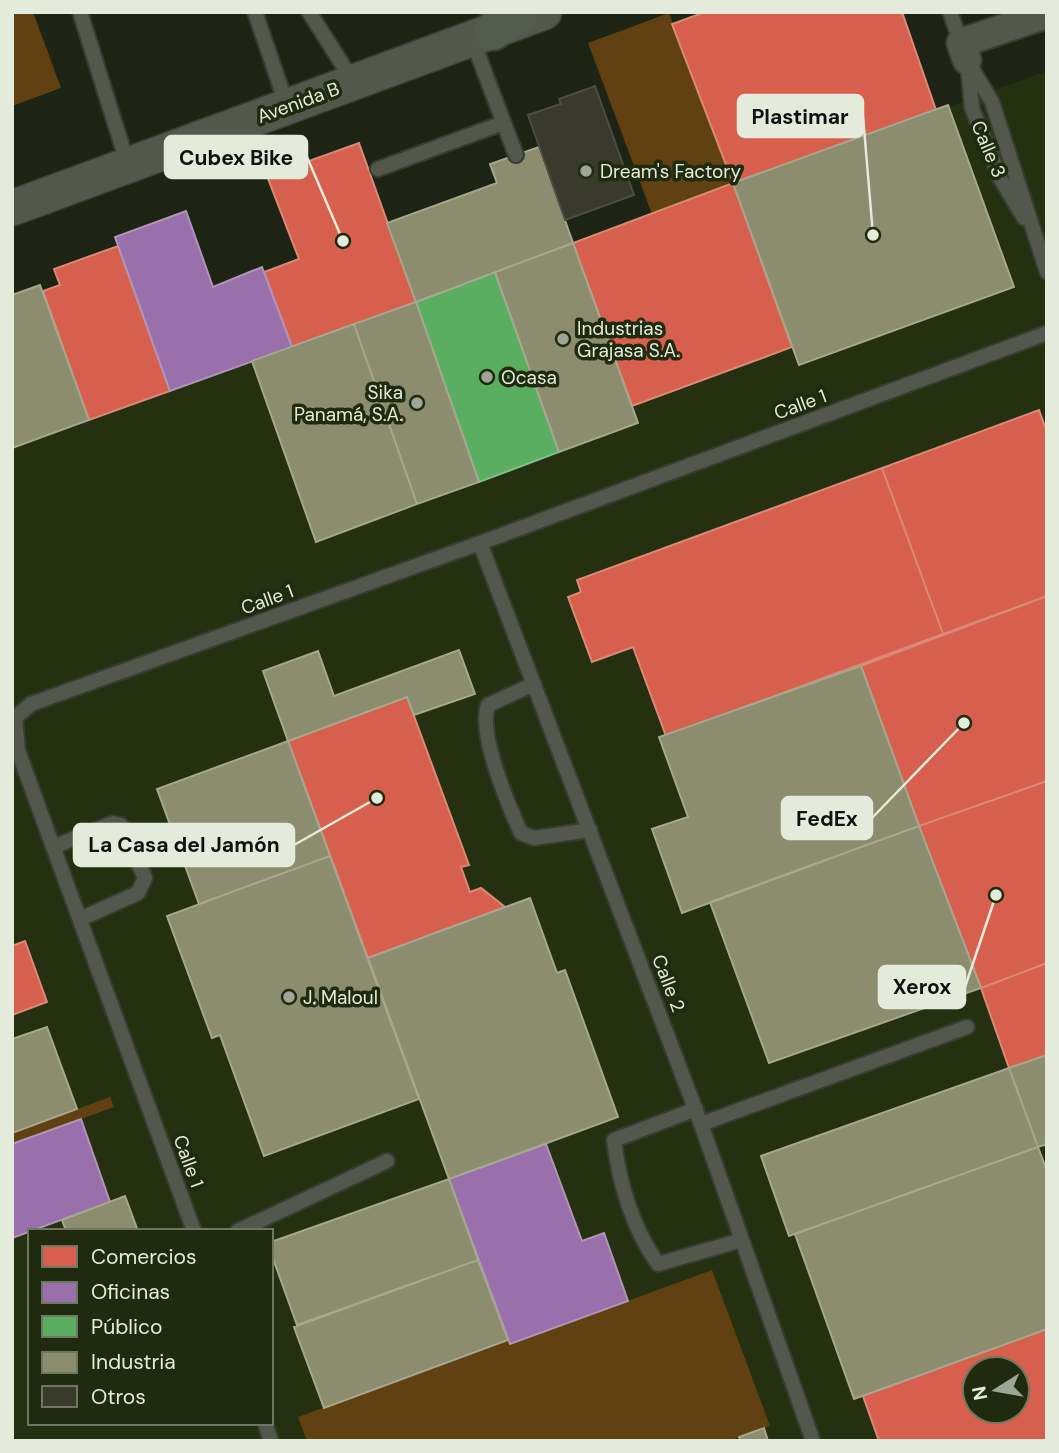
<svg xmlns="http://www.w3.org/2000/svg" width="1059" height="1453" font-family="'DM Sans',sans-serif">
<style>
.built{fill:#243010;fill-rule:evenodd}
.green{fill:#614111}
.shops{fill:#d6604d;stroke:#da8a77;stroke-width:2;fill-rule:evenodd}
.offices{fill:#9970ab;stroke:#b095b9;stroke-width:2}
.public{fill:#5aae61;stroke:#83c085;stroke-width:2}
.industry{fill:#8c8c6e;stroke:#a6a88e;stroke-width:2}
.building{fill:#393a2c;stroke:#4d4e41;stroke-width:2}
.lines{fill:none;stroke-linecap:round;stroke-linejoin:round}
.service-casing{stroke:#383d31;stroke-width:18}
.minor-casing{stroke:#383d31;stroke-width:32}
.tertiary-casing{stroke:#383d31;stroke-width:38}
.motorway-casing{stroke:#383d31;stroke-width:42}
.service{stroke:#53574c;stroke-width:14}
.minor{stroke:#53574c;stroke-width:28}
.tertiary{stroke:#53574c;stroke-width:35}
.motorway{stroke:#535c4f;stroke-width:38}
.poi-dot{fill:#9fa595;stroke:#1f2a0e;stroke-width:2.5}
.labels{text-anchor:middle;stroke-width:7;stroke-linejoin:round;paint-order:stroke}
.street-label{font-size:19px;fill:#e4ebda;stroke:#1f2a0e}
.poi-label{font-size:19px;fill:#e4ebda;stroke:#1f2a0e;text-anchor:start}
.leader{fill:none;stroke:#e4ebda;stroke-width:2.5}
.callout-dot{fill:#e4ebda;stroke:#1f2a0e;stroke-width:2.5}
.callout{fill:#e4ebda;stroke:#e4ebda;stroke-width:2.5}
.callout-label{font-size:21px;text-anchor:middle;font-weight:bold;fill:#111}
</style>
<rect width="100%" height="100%" fill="#1e2414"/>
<!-- built -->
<path class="built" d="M1047,71V1441H12V448ZM30,1231H271V1423H30ZM975,1369H1017V1411H975Z"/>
<!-- green -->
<path class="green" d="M12,12H33L61,88L12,106Z
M669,13L733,183L652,214L588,43Z
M110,1097L114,1107L12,1144V1133Z
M712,1270L770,1426L729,1441H307L298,1417L508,1340L510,1344Z"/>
<!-- shops -->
<path class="shops" d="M705,12H902L936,110L733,183L672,24Z
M359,143L416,302L292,347L264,272L299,259L267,176Z
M733,183L792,347L632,406L573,243Z
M118,246L170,391L89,420L43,291L60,285L54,269Z
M1039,410L1047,432V596L943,634L882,468Z
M882,468L943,634L666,736L633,647L592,662L568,597L581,592L577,580Z
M1047,596V781L919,826L861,666Z
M407,697L469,865L461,867L470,892L481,888L505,907L368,958L288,741Z
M1047,781V963L981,988L919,826Z
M25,941L47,1002L12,1015V946Z
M1047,963V1055L1009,1068L981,988Z
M1047,1329V1441H879L863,1396ZM975,1369H1017V1411H975Z"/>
<!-- offices -->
<path class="offices" d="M186,211L213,287L262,267L292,347L170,391L115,237Z
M81,1119L110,1202L12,1238V1144Z
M546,1144L582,1241L604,1233L628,1301L510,1344L449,1179Z"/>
<!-- public -->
<path class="public" d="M495,272L559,452L479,482L416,302Z"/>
<!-- industry -->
<path class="industry" d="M948,105L1014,287L799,365L733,183Z
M539,147L573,243L416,302L387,223L497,183L490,164Z
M573,243L638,423L559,452L495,272Z
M40,285L89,420L12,448V295Z
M416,302L479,482L417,504L354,324Z
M354,324L417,504L316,542L252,361Z
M459,650L475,694L414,715L407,697L288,741L263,671L318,651L334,696Z
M861,666L919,826L682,913L652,829L688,817L659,737Z
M288,741L330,856L199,904L157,789Z
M919,826L981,988L769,1063L710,902Z
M330,856L419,1099L264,1156L220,1035L212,1038L167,916Z
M530,898L557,973L565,970L618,1117L449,1179L368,958Z
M47,1027L77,1109L12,1133V1039Z
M1047,1055V1144L1038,1147L1009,1068Z
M1009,1068L1038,1147L789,1236L761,1156Z
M1038,1147L1047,1171V1329L854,1399L795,1234Z
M449,1179L478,1260L297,1325L271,1253V1242Z
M125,1196L138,1231H66L62,1220Z
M478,1260L508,1340L324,1408L294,1327Z
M764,1428L768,1441H741L739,1437Z"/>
<!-- building -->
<path class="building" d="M595,86L634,195L565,220L528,115L561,104L559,99Z"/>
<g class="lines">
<defs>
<path id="service" d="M80,12L128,165
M255,12L287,106
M309,12L353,81
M950,12L961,43
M472,39L516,155
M967,60L992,102L1047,272
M968,65L972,108L1000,178L1024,218
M378,169L503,123
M480,543L701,1124L813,1441
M534,684L488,705C478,734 508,804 521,833L534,838L590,830
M53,847L113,823L121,825L145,878L138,893L80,919
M696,1109L614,1140C619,1183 633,1229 658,1264L742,1240
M701,1124L967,1027
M194,1231L18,751L15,718L31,704L480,543L1047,333
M238,1231L387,1161
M265,1423L271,1441"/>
<path id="minor" d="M967,60L961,43L1047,14"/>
<path id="tertiary" d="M12,208L544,12"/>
<path id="motorway" d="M493,31L519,12"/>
</defs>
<!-- service casing -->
<use href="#service" class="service-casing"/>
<!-- minor casing -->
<use href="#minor" class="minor-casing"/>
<!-- tertiary casing -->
<use href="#tertiary" class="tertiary-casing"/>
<!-- motorway casing -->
<use href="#motorway" class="motorway-casing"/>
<!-- service -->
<use href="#service" class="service"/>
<!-- minor -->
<use href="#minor" class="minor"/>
<!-- tertiary -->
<use href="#tertiary" class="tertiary"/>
<!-- motorway -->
<use href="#motorway" class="motorway"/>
</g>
<!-- markers -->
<g class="poi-dot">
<circle cx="586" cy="171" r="7"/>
<circle cx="563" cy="339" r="7"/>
<circle cx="487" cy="377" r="7"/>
<circle cx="417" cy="403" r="7"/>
<circle cx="289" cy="997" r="7"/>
</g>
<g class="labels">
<!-- street labels -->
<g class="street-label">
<text transform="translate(298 102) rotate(-20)" y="7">Avenida B</text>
<text transform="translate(989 149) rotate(67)" y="7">Calle 3</text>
<text transform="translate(800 404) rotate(-20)" y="7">Calle 1</text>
<text transform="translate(267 599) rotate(-20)" y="7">Calle 1</text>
<text transform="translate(669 983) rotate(69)" y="7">Calle 2</text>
<text transform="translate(189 1161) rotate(70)" y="7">Calle 1</text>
</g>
<!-- poi labels -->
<g class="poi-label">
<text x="600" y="178">Dream's Factory</text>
<text x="577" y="335">Industrias<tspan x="577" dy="22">Grajasa S.A.</tspan></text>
<text x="501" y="384">Ocasa</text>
<text x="403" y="399" text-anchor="end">Sika<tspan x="403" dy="22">Panamá, S.A.</tspan></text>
<text x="303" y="1004">J. Maloul</text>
</g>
</g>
<!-- callouts -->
<path class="leader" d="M873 235L863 116M343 241L307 157M964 723L872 818M377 798L294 845M996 895L965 987"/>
<g class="callout-dot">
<circle cx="873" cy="235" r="7"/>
<circle cx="343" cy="241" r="7"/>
<circle cx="964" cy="723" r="7"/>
<circle cx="377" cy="798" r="7"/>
<circle cx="996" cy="895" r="7"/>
</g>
<g class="callout">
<rect x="738" y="95" width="125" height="42" rx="7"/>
<rect x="165" y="136" width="142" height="42" rx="7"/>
<rect x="782" y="797" width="90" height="42" rx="7"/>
<rect x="74" y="824" width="220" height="42" rx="7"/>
<rect x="879" y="966" width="86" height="42" rx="7"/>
</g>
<g class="callout-label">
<text x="800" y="124">Plastimar</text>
<text x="236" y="165">Cubex Bike</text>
<text x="827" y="826">FedEx</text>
<text x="184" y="852">La Casa del Jamón</text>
<text x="922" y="994">Xerox</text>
</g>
<!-- border -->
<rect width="1059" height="1453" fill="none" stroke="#e4ebda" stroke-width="28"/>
<!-- legend -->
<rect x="28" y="1229" width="245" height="196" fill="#1f2a0e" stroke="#6e7760" stroke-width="2"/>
<rect x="42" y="1246" width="35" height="21" fill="#d6604d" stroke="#6e7760" stroke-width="2"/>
<text x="91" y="1264" font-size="21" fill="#e4ebda">Comercios</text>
<rect x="42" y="1282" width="35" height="21" fill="#9970ab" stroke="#6e7760" stroke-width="2"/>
<text x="91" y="1299" font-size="21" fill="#e4ebda">Oficinas</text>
<rect x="42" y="1316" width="35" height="21" fill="#5aae61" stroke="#6e7760" stroke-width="2"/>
<text x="91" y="1334" font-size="21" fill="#e4ebda">Público</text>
<rect x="42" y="1352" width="35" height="21" fill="#8c8c6e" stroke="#6e7760" stroke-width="2"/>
<text x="91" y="1369" font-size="21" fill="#e4ebda">Industria</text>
<rect x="42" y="1386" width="35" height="21" fill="#393a2c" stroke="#6e7760" stroke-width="2"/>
<text x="91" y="1404" font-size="21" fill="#e4ebda">Otros</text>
<!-- north arrow -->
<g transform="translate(996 1390) rotate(259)"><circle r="33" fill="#1f2a0e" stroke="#6e7760" stroke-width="2"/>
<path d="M0-5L12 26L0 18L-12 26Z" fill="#9fa595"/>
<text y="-10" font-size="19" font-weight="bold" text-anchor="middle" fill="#e4ebda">N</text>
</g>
</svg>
